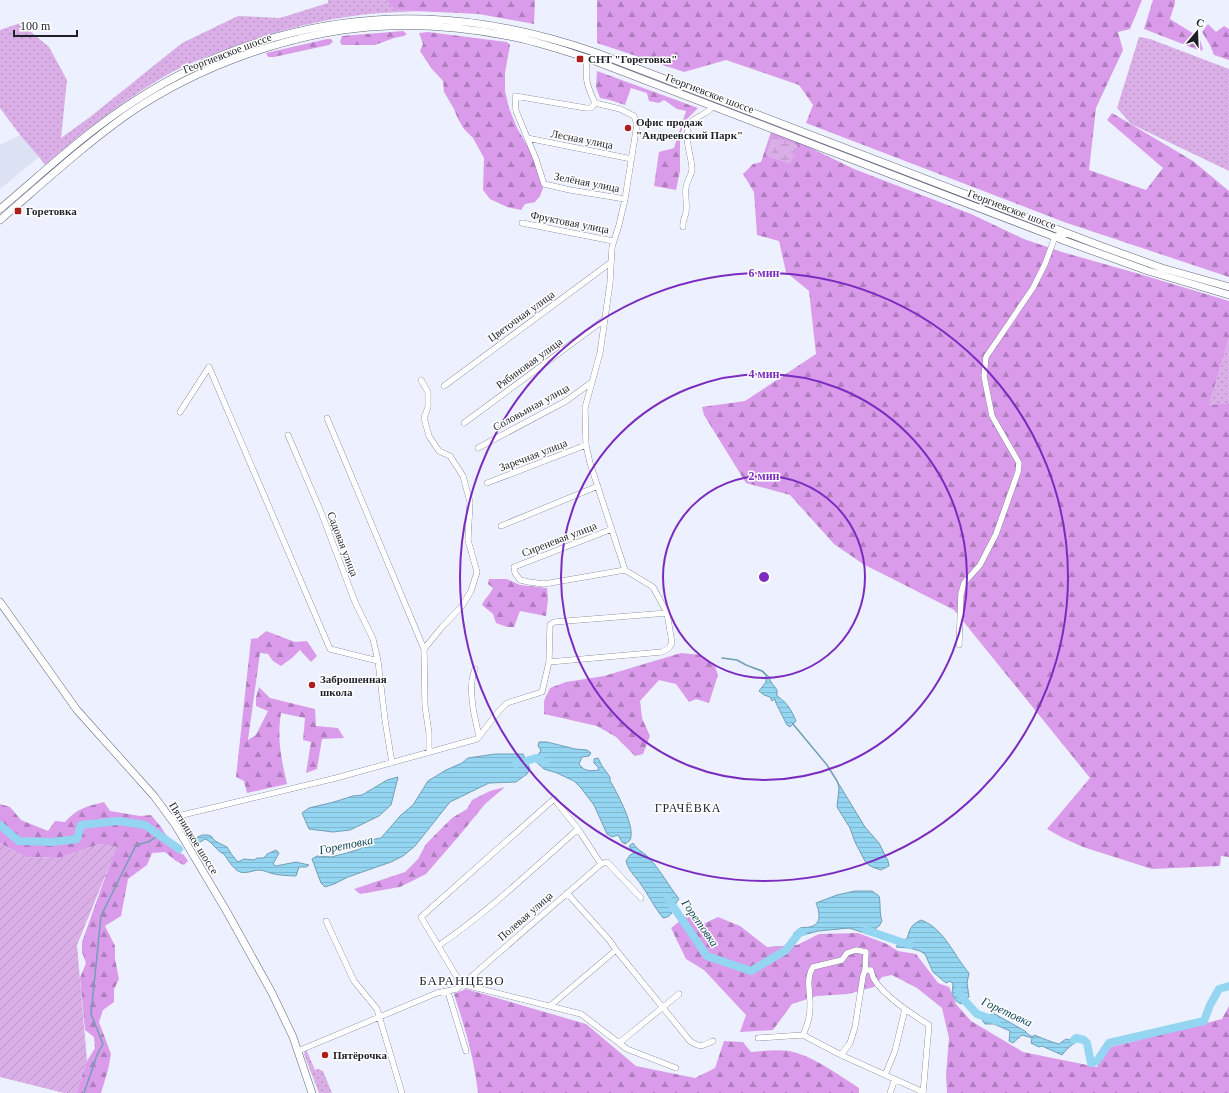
<svg xmlns="http://www.w3.org/2000/svg" width="1229" height="1093" font-family="Georgia,serif">
<style>
.built{fill:#dce1f3}
.grass{fill:url(#grass-dots)}
.forest{fill:url(#forest-firs)}
.wetland{fill:url(#wetland-marsh)}
.garden{fill:url(#garden-furrows)}
.water{fill:url(#water-rules);stroke:#719fb5}
.lines{fill:none;stroke-linecap:round;stroke-linejoin:round}
.stream{stroke:#719fb5;stroke-width:1.5}
.river{stroke:#94d5f2;stroke-width:8}
.minor-casing{stroke:#606679;stroke-width:6}
.major-casing{stroke:#606679;stroke-width:8}
.minor{stroke:#fff;stroke-width:5.5}
.major{stroke:#fff;stroke-width:7}
.ring{fill:none;stroke:#7b2cbf;stroke-width:2}
.poi-dot{fill:#ae1d1d;stroke:#fff;stroke-width:1.5}
.labels{text-anchor:middle;stroke-width:3;stroke-linejoin:round;paint-order:stroke}
.street-label{font-size:11px;fill:#1e2028;stroke:#fff}
.poi-label{font-size:11px;font-weight:bold;fill:#1e2028;stroke:#fff;text-anchor:start}
.neighbourhood-label{font-size:12px;letter-spacing:1px;fill:#1e2028;stroke:#fff}
.water-label{font-size:12px;font-style:italic;fill:#10465a;stroke:#fff}
.quarter-label{font-size:13px;letter-spacing:1px;fill:#1e2028;stroke:#fff}
.centre{fill:#7b2cbf;stroke:#fff;stroke-width:2}
.ring-label{font-size:12px;text-anchor:middle;font-weight:bold;fill:#7b2cbf;stroke:#fff;stroke-width:3;stroke-linejoin:round;paint-order:stroke}
</style>
<defs>
<pattern id="grass-dots" width="8" height="8" patternUnits="userSpaceOnUse"><rect width="8" height="8" fill="#daaee6"/><path d="M2 2h.1M6 6h.1" fill="none" stroke="#bb95c5" stroke-width="1.8" stroke-linecap="round"/></pattern>
<pattern id="forest-firs" width="22" height="20" patternUnits="userSpaceOnUse"><rect width="22" height="20" fill="#da9beb"/><path d="M5 1l3.5 6h-7zM16 11l3.5 6h-7z" fill="#b07ebe"/></pattern>
<pattern id="wetland-marsh" width="20" height="14" patternUnits="userSpaceOnUse"><rect width="20" height="14" fill="#daaee6"/><path d="M1 5h8M5 5V1M11 12h8M15 12V8" fill="none" stroke="#bb95c5"/></pattern>
<pattern id="garden-furrows" width="10" height="10" patternUnits="userSpaceOnUse"><rect width="10" height="10" fill="#daaee6"/><path d="M-1 1l2-2M0 10L10 0M9 11l2-2" fill="none" stroke="#bb95c5"/></pattern>
<pattern id="water-rules" width="6" height="5" patternUnits="userSpaceOnUse"><rect width="6" height="5" fill="#94d5f2"/><path d="M0 2.5h6" fill="none" stroke="#7fb7d0"/></pattern>
</defs>
<rect width="100%" height="100%" fill="#edf1ff"/>
<!-- built -->
<path class="built" d="M20,135L39,157L0,189V145Z"/>
<!-- grass -->
<path class="grass" d="M328,0H386L395,10L422,11C408,12 394,12 380,13C329,17 278,30 230,48C211,55 192,62 174,71C127,97 85,130 45,165L39,157L20,135L0,108V30L20,23L49,47L67,80L61,138L90,117L182,43L238,16L280,18L328,3Z
M1139,37L1150,39L1229,69V171L1131,124L1117,108Z
M599,57L1047,229L1046,231L599,59Z
M1229,338V403L1209,405Z
M306,1049L315,1070L318,1069L323,1071L332,1093H319L304,1054L305,1051Z"/>
<!-- forest -->
<path class="forest" d="M386,0H535L534,24L479,14L395,10Z
M597,0H1142L1130,29L1118,32L1123,50L1096,108L1089,170L1146,190L1163,168L1107,120L1112,113L1193,161L1229,191V277L1064,222L806,123L813,105L799,85L726,60L684,72L597,43Z
M1153,0H1175V3L1170,19L1199,37L1203,49L1201,51L1144,29Z
M1208,24L1216,32L1224,26L1229,29V60L1214,55L1210,45L1202,32Z
M403,31L407,34L404,36L394,38L375,45H342L340,42L342,36Z
M428,32L507,42L510,45L505,73V91L509,108L517,128L534,157L541,177L543,188L540,196L535,202L525,204L521,210L507,207L490,199L483,190L484,158L473,138L464,129L458,119L454,109L444,92L443,81L431,68L420,51L423,44L419,33Z
M327,39H331L333,42L329,45L274,57H268L266,53Z
M597,71L698,108L685,121L680,135V171L676,190L654,186L659,152L674,148L686,111L677,109L664,100L659,103L649,101L647,93L631,88L625,105L610,100L600,98L596,87Z
M771,132L805,145L854,169L971,214L1024,239L1062,252L1136,273L1229,301V338L1209,405L1229,403V857L1221,856L1220,866L1152,869L1083,847L1063,838L1047,829L1090,778L954,610L863,564L834,544L790,495L746,483L704,415L702,407L745,401L816,354L809,291L786,272L779,241L757,235L754,192L743,174L753,164L761,162Z
M489,579H507L520,585L547,588L548,599L546,616L520,611L514,627H507L496,623L493,614L482,605C484,599 490,595 493,588L488,584Z
M266,631L295,642L307,641L317,656L311,662L300,650L292,658L281,666L273,661L268,654L260,653L248,740L256,735L268,711L256,706V697L259,687L270,698L315,709L316,726L338,728L344,738L322,739L317,769L306,773L311,742L303,740L305,718L281,713C277,740 281,757 287,784L247,793L244,781L236,777L251,639L258,638Z
M681,653L701,655L714,664L718,675L709,703L696,699L689,702L676,684L659,680L640,701L642,718L650,736L643,754L635,756L616,737L597,726L544,714V701L550,688L566,682L604,676Z
M505,787L485,804L459,836L426,874L400,887L360,894L354,889L405,872L418,859L426,844L452,818L467,809L472,800L490,791Z
M104,802L110,811L140,816L151,815L161,827L176,851L184,855L188,861L184,865L176,861L165,852L152,853L147,865L128,879L121,916L105,926L115,946V959L119,979L114,989V1002L103,1010L99,1022L111,1054L108,1070L101,1093H76L87,1061L95,1048L94,1037L85,1030L80,978L86,963L82,952V942L116,847L100,844L59,858L25,857L0,843V804L10,807L21,820L48,831L55,821L65,822C78,808 85,807 104,802Z
M690,913L699,926L718,917L740,926L767,947L797,945L819,934L858,933L887,944L898,951L916,954L938,983L949,987L956,1004L971,1021L1023,1052L1097,1067L1107,1048L1222,1019L1229,1006V1093H947L946,1074L949,1038L942,1008L917,988L892,975L882,977L874,987L848,994L817,996L795,1003L792,1004L773,1030L740,1032L746,1015L704,970L686,959L671,928Z
M466,989L586,1024L636,1066L695,1078L715,1068L724,1041L743,1042L751,1052C766,1051 783,1048 797,1053C819,1060 840,1076 859,1088V1093H478C474,1057 465,1028 454,994Z"/>
<!-- wetland -->
<path class="wetland" d="M772,136L798,145L790,164L766,156Z"/>
<!-- garden -->
<path class="garden" d="M0,843L25,857L59,858L100,844L117,847L77,945L87,1061L76,1093H64L0,1077Z"/>
<!-- water -->
<path class="water" d="M753,668L763,671L769,677L771,682L777,690V696C787,702 792,711 796,721L790,727L787,725L776,703L775,699L772,701L770,697L764,695L759,691L766,682V675L762,671Z
M539,742H547L575,749L587,750L591,753L589,756L582,757L579,764C585,772 590,771 599,770L598,767L594,763V759L598,758L602,766L610,777V781L612,784C618,795 636,828 630,840C630,841 626,843 625,844L622,842L618,835L612,837L607,834L594,805L581,788L574,781L557,773L544,769L535,761L541,750L538,746Z
M495,754H523L530,769L527,774L516,782L489,783L450,802L415,846L403,856L391,862L348,877L334,884L325,887L321,883L312,859L317,856L331,857L347,853L360,849L370,840L381,838L401,815L413,805L428,781L446,770L462,763L468,758Z
M398,777L391,805L379,816L350,830L333,832L309,829L302,813L309,808L334,802L353,796L362,795L387,780Z
M837,781L865,827L879,843L888,861L889,866L881,870L872,867L866,863L855,842L850,828L837,807L839,788Z
M202,835H208L211,836L215,841L227,847L232,855L238,862L244,859L254,860L257,858H263L266,856L267,854L276,850L279,853L273,864L276,866L296,862L309,865L306,867H299L296,876C294,876 276,875 274,874C269,873 264,870 259,870C254,870 244,875 238,871C234,869 227,859 224,854C216,851 213,842 205,839L197,844L195,843L196,838Z
M633,843C637,850 644,852 649,858C661,871 669,886 679,899C672,906 675,917 663,918C654,907 648,894 640,883C635,876 628,870 626,861L630,855L634,853L629,846Z
M855,891H872L879,896C881,905 879,913 882,921L879,926L875,929L874,936L849,928L818,931L796,937L793,934L800,928C804,927 809,928 813,926C822,922 819,910 816,903L837,895Z
M921,920C944,928 954,956 969,973L967,983L969,997L961,1004L956,1001L952,994L953,984L950,981L946,983L933,972L925,954L920,951L910,948L896,947L901,940L907,939C910,928 911,925 921,920Z
M993,1013L1025,1031L1029,1035L1033,1037L1034,1035L1052,1042L1059,1044L1066,1039L1069,1040L1073,1037L1078,1036L1079,1039H1085L1082,1042L1078,1040L1067,1049L1062,1055L1042,1046L1039,1047L1031,1043L1032,1038L1022,1035L1013,1043L1009,1041L1010,1031L994,1024H985L982,1020Z"/>
<g class="lines">
<!-- stream -->
<path class="stream" d="M722,658L737,660L746,665L762,671L766,675
M793,724L827,765L837,781
M84,1093L97,1055L103,1044L91,1014L101,916L136,845L148,842L159,835"/>
<!-- river -->
<path class="river" d="M516,764L536,758L545,762
M0,825L19,841L52,842L77,839L81,825L118,821L145,825L179,849
M668,899L707,956L751,971L786,950L800,932H803
M866,930L910,945
M959,991L964,1000L977,1014L997,1021
M1074,1040L1076,1038L1084,1040L1087,1043L1091,1063L1097,1061L1109,1043L1204,1021L1210,1005L1219,989L1229,986"/>
<defs>
<path id="minor" d="M595,103L591,108H586L515,96L516,111L536,159L544,184L570,190L625,199
M527,138L632,159
M522,223L613,241
M683,227C682,221 685,218 686,212C687,204 685,195 686,187C687,181 691,176 692,170C692,158 684,139 688,127C692,116 707,116 713,106
M421,380L428,392V407L424,418L429,436L439,451L450,456L463,476L470,502L468,540L477,572L471,591L462,606L442,627L424,649L425,706L429,733V752
M444,386L610,263
M180,412L209,367L330,649L378,661L385,720L392,763
M327,418L424,649
M464,423L605,319
M288,435L321,512L355,602L373,639L378,661
M478,448L566,401L592,382
M487,483L586,445
M501,526L598,486
M612,529L514,567L515,573L520,580L529,582L544,584L625,570
M959,645L961,594L964,583L980,565L996,534L1018,472L1019,463L992,416L984,376L986,357L1033,288L1045,264L1055,237L1059,235L1068,234
M549,662L662,652L669,648L672,643L667,613L653,587L625,570L590,463L586,445L585,408L600,353L610,283L612,247L619,225L625,199L637,124L634,116L620,109L595,103C586,84 585,78 587,58
M475,669C474,673 472,677 472,681C470,699 475,719 479,736
M170,818L336,778L477,739L499,711L507,703L542,692L549,662L550,625L554,622L667,613
M567,893L610,941L616,950L690,1041C700,1048 703,1046 713,1041
M641,898L607,862L601,864L578,829L554,799L421,917L461,984L581,1014L627,1049L676,1068
M326,921L354,981L377,1009L402,1093
M438,946C488,912 533,869 578,829
M448,992L466,1051
M550,1006L616,950
M803,1035C807,1026 810,1018 810,1008C811,994 805,979 813,967L842,960L847,953L856,950L866,952L865,970
M758,1038L803,1035L841,1055L923,1092
M619,1043L679,994
M298,1051L437,993L457,989L601,864
M841,1055L850,1043L855,1027L863,976L865,970H871C872,973 872,976 874,979C883,995 913,1015 929,1025L923,1093
M885,1075L895,1051L905,1009
M890,1093L895,1079"/>
<path id="major" d="M0,209C44,172 87,131 136,100C221,45 324,15 426,19C485,21 542,34 597,53L1101,246L1162,268L1229,287
M0,220C42,184 83,146 128,114C197,67 286,34 370,27C416,23 464,27 509,36C536,41 562,50 587,58L1068,242L1148,271L1229,295
M0,602L77,710L154,796L176,826L227,912L272,993L293,1037L312,1093"/>
</defs>
<!-- minor casing -->
<use href="#minor" class="minor-casing"/>
<!-- major casing -->
<use href="#major" class="major-casing"/>
<!-- minor -->
<use href="#minor" class="minor"/>
<!-- major -->
<use href="#major" class="major"/>
</g>
<!-- distance rings -->
<g class="ring">
<circle cx="764" cy="577" r="101"/>
<circle cx="764" cy="577" r="203"/>
<circle cx="764" cy="577" r="304"/>
</g>
<!-- markers -->
<g class="poi-dot">
<rect x="576" y="55" width="8" height="8" rx="2"/>
<circle cx="628" cy="128" r="4"/>
<rect x="14" y="207" width="8" height="8" rx="2"/>
<circle cx="312" cy="685" r="4"/>
<circle cx="325" cy="1055" r="4"/>
</g>
<g class="labels">
<!-- street labels -->
<g class="street-label">
<text transform="translate(227 53) rotate(-21)" y="4">Георгиевское шоссе</text>
<text transform="translate(710 93) rotate(21)" y="4">Георгиевское шоссе</text>
<text transform="translate(582 139) rotate(11)" y="4">Лесная улица</text>
<text transform="translate(587 182) rotate(11)" y="4">Зелёная улица</text>
<text transform="translate(1012 209) rotate(21)" y="4">Георгиевское шоссе</text>
<text transform="translate(570 222) rotate(11)" y="4">Фруктовая улица</text>
<text transform="translate(521 316) rotate(-36)" y="4">Цветочная улица</text>
<text transform="translate(529 363) rotate(-36)" y="4">Рябиновая улица</text>
<text transform="translate(531 407) rotate(-29)" y="4">Соловьиная улица</text>
<text transform="translate(533 455) rotate(-21)" y="4">Заречная улица</text>
<text transform="translate(559 539) rotate(-21)" y="4">Сиреневая улица</text>
<text transform="translate(343 544) rotate(69)" y="4">Садовая улица</text>
<text transform="translate(194 838) rotate(58)" y="4">Пятницкое шоссе</text>
<text transform="translate(525 916) rotate(-41)" y="4">Полевая улица</text>
</g>
<!-- poi labels -->
<g class="poi-label">
<text x="588" y="63">СНТ "Горетовка"</text>
<text x="636" y="126">Офис продаж<tspan x="636" dy="13">"Андреевский Парк"</tspan></text>
<text x="26" y="215">Горетовка</text>
<text x="320" y="683">Заброшенная<tspan x="320" dy="13">школа</tspan></text>
<text x="333" y="1059">Пятёрочка</text>
</g>
<!-- neighbourhood labels -->
<g class="neighbourhood-label">
<text x="688" y="812">ГРАЧЁВКА</text>
</g>
<!-- water labels -->
<g class="water-label">
<text transform="translate(346 845) rotate(-11)" y="4">Горетовка</text>
<text transform="translate(700 923) rotate(55)" y="4">Горетовка</text>
<text transform="translate(1007 1012) rotate(25)" y="4">Горетовка</text>
</g>
<!-- quarter labels -->
<g class="quarter-label">
<text x="462" y="985">БАРАНЦЕВО</text>
</g>
</g>
<circle cx="764" cy="577" r="6" class="centre"/>
<g class="ring-label">
<text x="764" y="277">6 мин</text>
<text x="764" y="378">4 мин</text>
<text x="764" y="480">2 мин</text>
</g>
<!-- north arrow -->
<g transform="translate(1197 32) rotate(19)" stroke="#ffffff" stroke-width="3" paint-order="stroke">
<path d="M0-3L7 15L0 10L-7 15Z" fill="#1e2028"/>
<text y="-6" font-size="11" font-weight="bold" text-anchor="middle" fill="#1e2028">С</text>
</g>
<!-- scale -->
<path d="M14 30v6h63v-6" fill="none" stroke="#1e2028" stroke-width="2"/>
<text x="20" y="30" font-size="12" fill="#1e2028" stroke="#ffffff" stroke-width="3" paint-order="stroke">100 m</text>
</svg>
